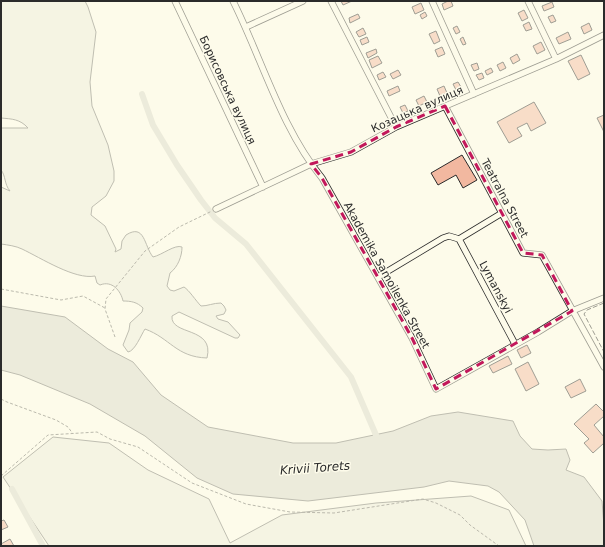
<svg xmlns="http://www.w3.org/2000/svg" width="605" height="547" font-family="'DejaVu Sans',sans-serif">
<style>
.green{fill:#ecebdb;stroke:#74746e}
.water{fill:#d8d7c9;stroke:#74746e}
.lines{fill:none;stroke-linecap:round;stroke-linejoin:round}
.canal{stroke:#d8d7c9;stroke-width:6}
.building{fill:#f2b8a0;stroke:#2b2b2b}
.minor-casing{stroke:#2b2b2b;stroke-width:7}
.path{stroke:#6a6964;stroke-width:1;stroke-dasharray:3 2;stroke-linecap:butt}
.minor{stroke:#fdfbea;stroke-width:5.5}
.fence{stroke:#2b2b2b;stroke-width:1;stroke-dasharray:5 2;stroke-linecap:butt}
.marked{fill:none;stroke:#c2185b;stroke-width:3;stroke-dasharray:8 5;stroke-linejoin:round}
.labels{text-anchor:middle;stroke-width:3;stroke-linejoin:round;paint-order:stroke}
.street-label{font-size:11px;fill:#2b2b2b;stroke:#fdfbea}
.water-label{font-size:12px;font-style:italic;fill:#2b2b2b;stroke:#fdfbea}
</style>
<rect width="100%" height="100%" fill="#fdfbea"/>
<!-- green -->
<path class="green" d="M1,1H85L88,7L96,32L90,82L92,106L108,145L114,171V181L106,196L92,207L91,215L105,226L116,249L115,252L121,249L122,241L126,235C145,223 144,246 153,257C162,255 175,244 182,247C182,256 178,267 170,273L167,286L170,290L174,291L184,287C189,290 196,301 201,306C208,306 213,303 221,303L224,306L226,310L224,314L216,316L218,319L228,322L240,335L238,338H235L179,312L172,316C170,336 215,326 207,358C176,357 170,338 145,329C141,335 135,351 128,352L123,345L129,330L130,323L142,312L143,308C137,302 131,301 123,301C121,291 112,280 100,285L97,283L95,276C75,280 41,258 22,249C16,246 8,245 1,244V187L10,191C4,184 6,176 1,170V128H28C20,119 12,119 1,118Z
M53,437L109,443L148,470L209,499L230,543L282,515L376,503L471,496L509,510L526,546H49L3,477Z"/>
<!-- water -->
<path class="water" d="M1,306L65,317L108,349L133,362L161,395L208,427L293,443H336L393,431L431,416L458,412L513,421L520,436L532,449L548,450L566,449L570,460L566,470L584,477L602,501L604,526V546H534L525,520L499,492L488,486L449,481L424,487L308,501L233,494L197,478L145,436L90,404L20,375L1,370Z"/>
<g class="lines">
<!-- canal -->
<path class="canal" d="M142,94L153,125L177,165L201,200L215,218L246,244L351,377L376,435
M12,489L43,546"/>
</g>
<!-- building -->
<path class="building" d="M341,1H352L343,5Z
M448,1H451L453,6L444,10L442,4Z
M552,2L554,7L544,11L542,6Z
M421,3L424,10L415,14L412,7Z
M524,10L528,18L522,21L518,13Z
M425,12L427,16L422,19L420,15Z
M358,14L360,18L350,23L349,18Z
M553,15L556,21L551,23L548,17Z
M529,22L532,29L526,31L523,25Z
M589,23L592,30L584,34L581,27Z
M457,26L460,32L456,34L453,28Z
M363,28L366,34L359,37L356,32Z
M436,31L440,41L434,44L429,34Z
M568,32L571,39L559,44L556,38Z
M367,37L369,42L362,45L360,40Z
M463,37L466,44L463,45L460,39Z
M541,42L545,50L537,54L533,46Z
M442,47L445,54L438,57L435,50Z
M376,49L377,53L368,58L366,53Z
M517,54L520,60L513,64L510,58Z
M581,55L590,74L578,80L568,61Z
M378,56L382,63L372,68L369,60Z
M503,62L506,68L500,71L497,65Z
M477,63L479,69L474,71L471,65Z
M491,68L493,72L487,75L485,71Z
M398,70L401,75L393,79L390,74Z
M383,72L386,77L379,80L377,75Z
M482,73L484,78L479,80L476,75Z
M458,82L461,87L456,90L453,84Z
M398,86L400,91L389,96L387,91Z
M444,86L447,93L440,96L437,89Z
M424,96L427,102L419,106L416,100Z
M534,102L546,123L531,131L527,123L517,128L522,136L509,143L497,122Z
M405,105L408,111L403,113L400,107Z
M604,115V132L597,118Z
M462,155L477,180L463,188L456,175L438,185L431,173Z
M527,345L531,353L521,358L517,350Z
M508,356L512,364L493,373L489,366Z
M528,362L539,384L526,391L515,369Z
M580,379L586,391L571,398L565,387Z
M596,404L604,412V416L594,425L604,437V443L593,453L584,443L589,439L574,424Z
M4,520L8,527L1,530V521Z
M10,539L14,546H1V544Z"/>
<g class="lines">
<defs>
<path id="minor" d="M175,1L263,187
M233,1C262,59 281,128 322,178L412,338L436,389L538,332L572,311L604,298
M331,1L396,127
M432,1L474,94
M528,1L556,59
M246,27L303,1
M445,106L523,253L542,255L604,367
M216,209L311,164L351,152L396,127L556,59L604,35
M459,239L515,344
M378,277L443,238L449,236L459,239L502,213"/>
</defs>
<!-- minor casing -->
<use href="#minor" class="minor-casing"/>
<!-- path -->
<path class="path" d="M1,289L61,300L83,296L105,308
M115,337L105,309L106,299L145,251L179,227L212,211
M1,399L7,402L56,420L68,427L73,434
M1,476L48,435L97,432L110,439L138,447L192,483L246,504L290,512L334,513L423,499L436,503L460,515L470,525L499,546"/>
<!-- minor -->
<use href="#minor" class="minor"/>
<!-- fence -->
<path class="fence" d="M604,303L587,310L584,314L604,352"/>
</g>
<!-- marked area -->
<path d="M0 0H605V547H0ZM445,106L523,253L542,255L572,311L436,389L412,338L322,178L311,164L351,152L396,127Z" fill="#fdfbea" fill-opacity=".55" fill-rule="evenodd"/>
<path class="marked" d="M445,106L523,253L542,255L572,311L436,389L412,338L322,178L311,164L351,152L396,127Z"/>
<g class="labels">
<!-- street labels -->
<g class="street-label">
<text transform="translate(228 90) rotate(65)" y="4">Борисовська вулиця</text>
<text transform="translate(417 109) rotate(-24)" y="4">Козацька вулиця</text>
<text transform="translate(505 198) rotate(62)" y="4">Teatralna Street</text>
<text transform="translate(387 275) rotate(61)" y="4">Akademika Samoilenka Street</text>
<text transform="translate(496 287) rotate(62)" y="4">Lymanskyi</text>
</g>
<!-- water labels -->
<g class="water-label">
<text transform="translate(315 468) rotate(-4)" y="4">Krivii Torets</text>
</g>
</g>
<!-- border -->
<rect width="605" height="547" fill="none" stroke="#2b2b2b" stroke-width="4"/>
</svg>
